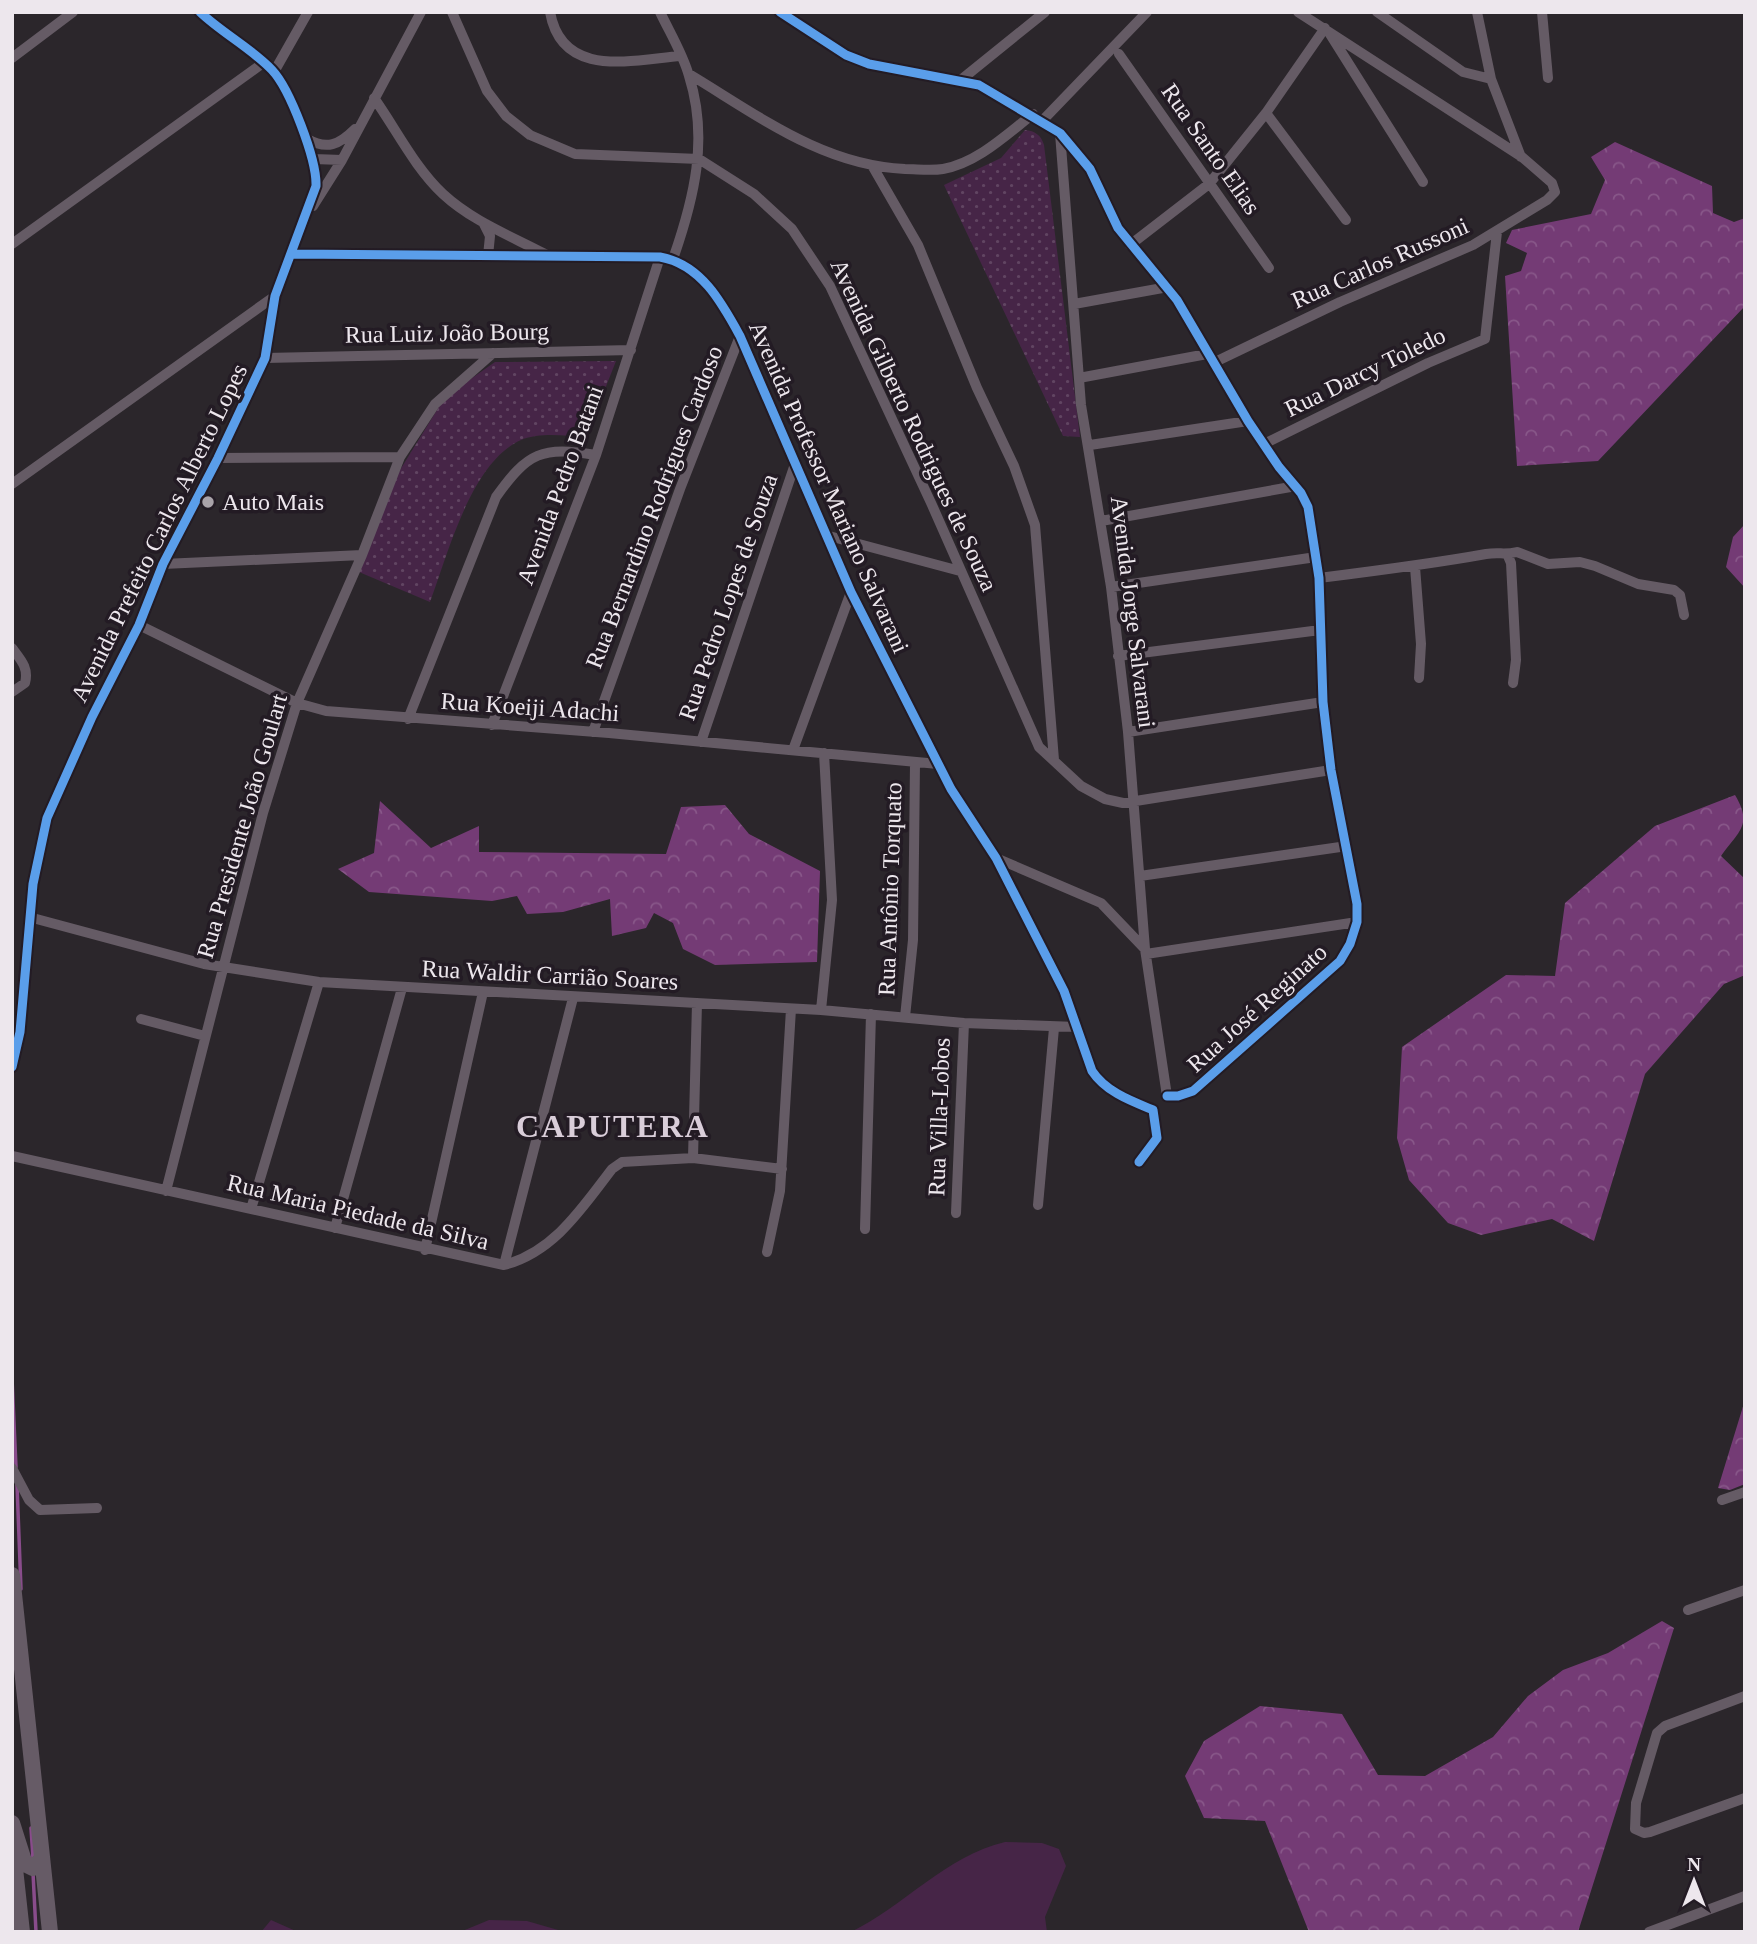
<svg xmlns="http://www.w3.org/2000/svg" width="1757" height="1944" font-family="'Times New Roman',serif">
<style>
.green{fill:#462547}
.forest{fill:url(#forest-crowns)}
.park{fill:url(#park-dots)}
.lines{fill:none;stroke-linecap:round;stroke-linejoin:round}
.stream{stroke:#894c8b;stroke-width:3.5}
.street{stroke:#655b65;stroke-width:10}
.primary{stroke:#665b66;stroke-width:16}
.cycleway-casing{stroke:#231b24;stroke-width:13}
.cycleway{stroke:#5a9eea;stroke-width:9}
.poi-dot{fill:#a9a3a9;stroke:#231b24;stroke-width:2.5}
.labels{text-anchor:middle;stroke-width:7;stroke-linejoin:round;paint-order:stroke}
.street-label{font-size:24px;fill:#ede7ed;stroke:#231b24}
.poi-label{font-size:24px;fill:#ede7ed;stroke:#231b24;text-anchor:start}
.district-label{font-size:32px;font-weight:bold;letter-spacing:2px;fill:#d9cdd9;stroke:#231b24}
</style>
<defs>
<pattern id="forest-crowns" width="20" height="18" patternUnits="userSpaceOnUse" patternTransform="scale(1.75)"><rect width="20" height="18" fill="#743b75"/><path d="M2 6a3 3 0 1 1 6 0M12 15a3 3 0 1 1 6 0" fill="none" stroke="#885789"/></pattern>
<pattern id="park-dots" width="8" height="8" patternUnits="userSpaceOnUse" patternTransform="scale(1.75)"><rect width="8" height="8" fill="#462547"/><path d="M2 2h.1M6 6h.1" fill="none" stroke="#614562" stroke-width="1.8" stroke-linecap="round"/></pattern>
</defs>
<rect width="100%" height="100%" fill="#2b262b"/>
<!-- green -->
<path class="green" d="M1005,1842L1042,1843L1059,1849L1066,1866L1045,1917L1047,1932H851C904,1906 946,1856 1005,1842Z
M271,1920L298,1932H261Z
M489,1920L527,1921L565,1932H460Z"/>
<!-- forest -->
<path class="forest" d="M1615,142L1712,186L1713,213L1734,222L1745,218V306L1598,461L1517,466L1505,276L1521,271L1527,253L1506,243L1512,230L1591,214L1605,180L1591,157Z
M1745,524V588L1726,567L1733,537Z
M1735,795C1753,825 1739,831 1721,856L1745,879V975L1724,984L1645,1074L1594,1241L1552,1219L1481,1235L1448,1223L1409,1180L1397,1138L1402,1047L1506,975L1555,976L1565,903L1655,826Z
M380,801L431,848L479,826V852L666,854L681,807L725,805L749,834L820,871L817,962L715,965L683,949L673,923L654,913L646,928L612,936L610,899L563,912L527,914L517,896L492,901L369,892L338,869L374,853Z
M1745,1400V1484L1730,1490L1718,1488Z
M1662,1621L1674,1628L1578,1932H1309L1265,1821L1204,1818L1185,1776L1204,1741L1260,1706L1342,1714L1378,1775L1425,1776L1493,1737L1528,1696L1563,1670L1608,1653Z"/>
<!-- park -->
<path class="park" d="M1025,130C1035,131 1041,135 1044,145L1080,437L1063,436L944,185L1001,158Z
M616,361L586,437C565,436 541,432 521,440C471,462 448,554 430,602L359,572L400,470L445,397L495,362Z"/>
<g class="lines">
<!-- stream -->
<path class="stream" d="M12,1378L16,1467
M17,1485L21,1589
M31,1828L33,1859
M33,1873L36,1932"/>
<!-- street -->
<path class="street" d="M452,12L487,91L506,116L530,135L575,154L699,159L754,194L792,229L830,286L932,505L1039,747L1081,786L1105,799L1123,803L1331,770
M550,12C562,79 631,60 681,56
M660,12C670,33 683,54 689,76C709,139 694,199 673,259
M780,12L846,55L869,64L979,85L1060,133L1090,169L1118,228L1177,300L1248,421L1279,467L1301,493L1308,507L1319,578L1323,702L1331,770L1357,904V922L1350,944L1340,961L1193,1091L1178,1096H1167
M1377,12L1463,72L1491,79
M1477,12L1491,79L1521,157
M1542,12L1548,78
M1330,34L1423,182
M1119,54L1269,268
M12,58L73,12
M274,72L308,12
M689,74C759,116 822,165 905,169C917,169 930,171 943,169C977,163 1006,135 1033,114
M962,79L1045,12
M374,98C396,129 415,168 443,194C472,221 511,236 545,254
M1266,113L1346,220
M1043,120L1147,12
M1060,133L1081,405L1111,587L1128,732L1145,949L1167,1096
M307,139C327,150 339,145 355,129
M314,159L342,160L421,12
M873,167L918,245L977,388L1014,466L1035,525L1054,760
M313,206L342,160
M484,224L490,236L488,256
M12,244L263,63
M1130,245L1209,184L1266,113L1325,28
M292,254L660,257C701,264 722,303 740,336L851,592L951,789L996,858L1064,991L1092,1071C1106,1092 1131,1101 1153,1110L1157,1138L1139,1162
M1074,304L1168,287
M265,358L631,350
M1213,363L1340,302L1473,245L1547,200L1555,192L1552,183L1522,157L1298,12
M1079,378L1207,354
M1264,444L1428,363L1485,339L1497,232
M1090,445L1248,421
M218,458L400,457
M12,484L275,296
M1101,521L1296,486
M829,536L960,571
M1508,556L1511,563L1516,660L1513,683
M163,564L362,555
M1415,567L1421,644L1419,678
M1319,578C1375,571 1431,564 1486,554C1499,552 1505,555 1517,552L1548,564L1580,562L1595,566L1638,584L1674,590L1680,595L1684,615
M1111,587L1316,557
M139,625L297,703L326,711L609,733L938,764
M12,648C21,660 29,668 25,683L12,692
M1118,656L1320,630
M408,719L496,497C528,452 542,446 596,455
M492,725L596,455L660,257
M593,732L680,489L740,336
M1128,732L1323,702
M701,742L795,464
M793,750L851,592
M996,858L1101,903L1145,949
M1140,876L1347,846
M29,917L204,964L319,982L821,1010L964,1023L1077,1027
M1146,954L1357,922
M821,1010L832,900L824,753
M905,1017L913,940L915,763
M141,1019L205,1036
M12,1067L20,1032L33,884L47,818L92,717L139,625L163,564L218,458L265,358L275,296L316,186C317,160 290,89 272,70C251,48 222,33 200,12
M12,1156L504,1265C554,1252 582,1208 612,1169L622,1162L693,1158L782,1169
M693,1158L697,1003
M166,1191L263,813L297,703L362,555L400,457L435,404L493,353
M1038,1205L1054,1028
M251,1209L319,982
M956,1213L964,1023
M335,1228L402,988
M865,1229L871,1014
M425,1250L483,992
M767,1252L780,1191L791,1009
M504,1265L573,998
M12,1468L29,1500L40,1510L97,1508
M1722,1500L1745,1492
M1688,1610L1745,1590
M1745,1696L1665,1726L1657,1733L1636,1803L1635,1829L1644,1833L1650,1832L1745,1798
M1649,1932L1745,1896"/>
<!-- primary -->
<path class="primary" d="M12,1575L50,1932
M12,1823L25,1864L33,1868L42,1858
M12,1841L22,1932"/>
<defs>
<path id="cycleway" d="M780,12L846,55L869,64L979,85L1060,133L1090,169L1118,228L1177,300L1248,421L1279,467L1301,493L1308,507L1319,578L1323,702L1331,770L1357,904V922L1350,944L1340,961L1193,1091L1178,1096H1167
M292,254L660,257C701,264 722,303 740,336L851,592L951,789L996,858L1064,991L1092,1071C1106,1092 1131,1101 1153,1110L1157,1138L1139,1162
M12,1067L20,1032L33,884L47,818L92,717L139,625L163,564L218,458L265,358L275,296L316,186C317,160 290,89 272,70C251,48 222,33 200,12"/>
</defs>
<!-- cycleway casing -->
<use href="#cycleway" class="cycleway-casing"/>
<!-- cycleway -->
<use href="#cycleway" class="cycleway"/>
</g>
<!-- markers -->
<circle class="poi-dot" cx="208" cy="502" r="7"/>
<g class="labels">
<!-- street labels -->
<g class="street-label">
<text transform="translate(1211 149) rotate(55)" y="8">Rua Santo Elias</text>
<text transform="translate(1380 263) rotate(-24)" y="8">Rua Carlos Russoni</text>
<text transform="translate(447 333) rotate(-1)" y="8">Rua Luiz João Bourg</text>
<text transform="translate(1365 372) rotate(-26)" y="8">Rua Darcy Toledo</text>
<text transform="translate(914 425) rotate(65)" y="8">Avenida Gilberto Rodrigues de Souza</text>
<text transform="translate(560 485) rotate(-70)" y="8">Avenida Pedro Batani</text>
<text transform="translate(829 487) rotate(66)" y="8">Avenida Professor Mariano Salvarani</text>
<text transform="translate(654 507) rotate(-69)" y="8">Rua Bernardino Rodrigues Cardoso</text>
<text transform="translate(159 533) rotate(-64)" y="8">Avenida Prefeito Carlos Alberto Lopes</text>
<text transform="translate(728 597) rotate(-71)" y="8">Rua Pedro Lopes de Souza</text>
<text transform="translate(1133 612) rotate(83)" y="8">Avenida Jorge Salvarani</text>
<text transform="translate(530 707) rotate(4)" y="8">Rua Koeiji Adachi</text>
<text transform="translate(242 826) rotate(-74)" y="8">Rua Presidente João Goulart</text>
<text transform="translate(890 889) rotate(-88)" y="8">Rua Antônio Torquato</text>
<text transform="translate(550 975) rotate(3)" y="8">Rua Waldir Carrião Soares</text>
<text transform="translate(1257 1008) rotate(-42)" y="8">Rua José Reginato</text>
<text transform="translate(939 1117) rotate(-88)" y="8">Rua Villa-Lobos</text>
<text transform="translate(358 1212) rotate(13)" y="8">Rua Maria Piedade da Silva</text>
</g>
<!-- poi labels -->
<g class="poi-label">
<text x="222" y="510">Auto Mais</text>
</g>
<!-- district labels -->
<g class="district-label">
<text x="613" y="1137">CAPUTERA</text>
</g>
</g>
<!-- border -->
<rect width="1757" height="1944" fill="none" stroke="#ede7ed" stroke-width="28"/>
<!-- north arrow -->
<g transform="translate(1694 1881)" stroke="#231b24" stroke-width="5" paint-order="stroke">
<path d="M0-5L12 26L0 18L-12 26Z" fill="#ede7ed"/>
<text y="-10" font-size="19" font-weight="bold" text-anchor="middle" fill="#ede7ed">N</text>
</g>
</svg>
